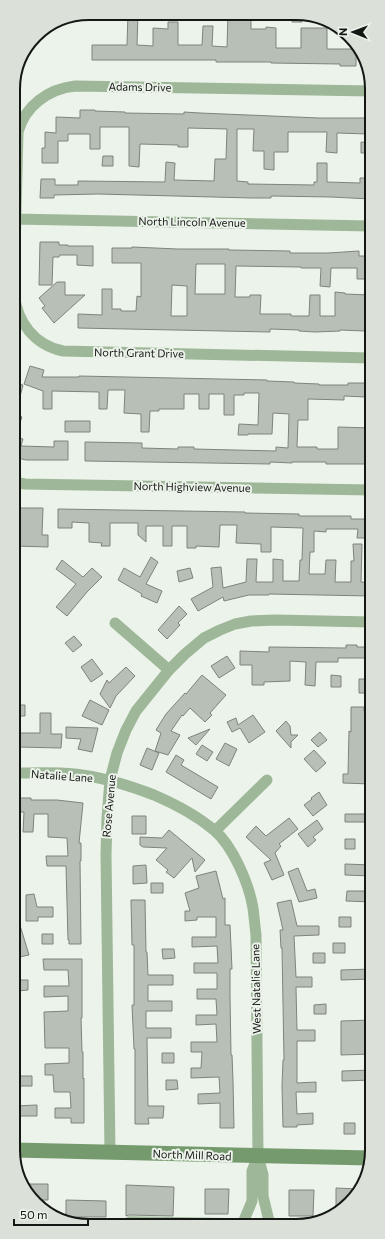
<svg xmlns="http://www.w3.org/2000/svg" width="385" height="1239" font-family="Commissioner,sans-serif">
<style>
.building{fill:#b8bfb7;stroke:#7e847d;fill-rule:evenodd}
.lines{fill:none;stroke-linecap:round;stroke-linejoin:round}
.lane{stroke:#9eb798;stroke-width:5.5}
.street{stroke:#9eb798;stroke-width:11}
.secondary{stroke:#759a6d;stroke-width:15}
.labels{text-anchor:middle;stroke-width:4;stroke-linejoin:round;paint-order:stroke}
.street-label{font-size:11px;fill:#151715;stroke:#ecf3ea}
.rim{fill:none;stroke:#151715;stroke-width:2}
</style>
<rect width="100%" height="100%" fill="#ecf3ea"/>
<!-- building -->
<path class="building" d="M128,13H138L137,45L153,46V28L168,29V22H178V45H202L203,26H213L212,46L227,47L228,14H251V29H266V27L276,28V48H301V28H327V49H356V66H340V64L271,63V62H216V60H92V45H127Z
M292,14H302V22H292Z
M80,110H95V111L125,112V113L184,114V112L200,113L319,118H368V134L337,133V153L326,152L327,132H288V152H274V170L264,169V151H253L254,129H237V181L248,182V184L314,185V182H317V163H327V182L360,183V178H371V199L331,197L271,196V198H252L98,194L54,195V198H40L41,179H55V185H78V181L165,182L166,162L175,163L174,180L214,181L215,159H226L227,129L188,128V147H178V145L140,144L139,167L129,166V127H100V149H90V134H68V141H58V163H42V148H45V132L56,133V117L80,118Z
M361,142L371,143V153H361Z
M103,156H113V166H102Z
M40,242H59V245H68V246H93V266L77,265V255H60L59,257H53L52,285H39Z
M132,247L178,249H229V250L290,251V253H328L359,251V256H371L370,279H357V268H331L330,287L320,286L321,268H301V267L236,266L235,297H250V295H261L260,314H291V316H309L310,295H320V316H335V292L345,293V294L370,295V305H365V331L340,330V331L315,332L299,331V330L270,329V332L78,328V314L102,315V289H112V309H121V311H136L137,296L141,297V263H112V248H132ZM196,264H225V294H195ZM172,285L187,286V316H171Z
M57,282H65V295H85L54,323L42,308L45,306L39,298Z
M30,366L44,370L42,377H79V376L267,380V381L294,382V383L319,384V385H348V383H367L366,397L344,396V400L308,399V420H298L297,447H317V449H338V427L371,428V438H367V464H326V462H292V463L270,462V464L85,461V442L142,443V448L178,449V447H194V449L276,451V447L288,448L289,414L273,413L272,434H248V435H238L239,424L258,425L259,393H244V395H234V415H224V394H209V409H199V394H184V409H159V411H150L149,432H141V414L124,413L125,390H108L107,409H99V392L52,391V409H43V391L24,384Z
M14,383L23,385L16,412H14Z
M14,414L22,417L15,437L23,439L21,446L54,447V441H68V460H26L18,458L16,465H14Z
M65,421H90V432H65Z
M14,508H43L42,535H48V547L15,546Z
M58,509L245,512V513L299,514V516H351V519H371V532H369V538H357L358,529H326V532L314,531V552H310L309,574H325L326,560H336L335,582H351V561H354L353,544H362L361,582L371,583V596L269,594V595H249L224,601L223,597L198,611L191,599L213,587L211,568L221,567L223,588L246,582L247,559H257L256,582H273V559L283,560V581H299L300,560H302L303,528L271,527V552H261V544L236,543L237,525H220L219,547L196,546V548H187V526H172V546H163V526H146V542L138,535V523H110V546H101L102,543L89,542V523L72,522V528H58Z
M151,557L158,562L146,584L162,591L157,603L141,596L142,594L118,580L124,568L140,577Z
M62,560L83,577L92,568L102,577L87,592L67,616L56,607L76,584L56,569Z
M190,568L193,578L179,582L177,571Z
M179,606L187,614L178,623L180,625L167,639L158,630Z
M74,636L82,645L73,652L65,643Z
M346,645H357V647H371V658H338V662H316L315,686L305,685L306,662L290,661V681L264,682V685H252V665H240V651L269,652V647L346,648Z
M227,656L235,668L219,678L211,666Z
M92,659L103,674L91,682L81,667Z
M126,667L135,676L116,696L110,708L100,694L107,680L109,683Z
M202,675L226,695L210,713L212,715L205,722L190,708L183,716L182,715L171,731L180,735L168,755L155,751L161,733L156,730L166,714L185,693L186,694Z
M331,675L341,676V687H331Z
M359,679H370V693H359Z
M90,700L109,710L102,725L82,716Z
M15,705H25V716H15Z
M351,707H364V711H371V784L343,783V774H348L349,731L351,732Z
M40,713H51V734H62L61,748L17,747V733H40Z
M253,715L265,732L249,743L240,728L232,732L227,722L236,718L238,725Z
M286,721L290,726L291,735H298L291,742V748L276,731Z
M66,727L98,728L92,752L78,749L81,739L66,738Z
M210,729L196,745L188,738Z
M320,732L327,740L318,747L311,740Z
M225,743L237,749L229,766L216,759Z
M202,745L213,752L207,761L196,754Z
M147,748L159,753L152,770L140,765Z
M314,750L326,763L316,772L304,759Z
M176,755L184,760L181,765L218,787L211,799L166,772Z
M319,792L327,805L313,816L304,805L312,799L311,798Z
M14,798H31V800H57L83,803L79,843H81V861H80L81,944H69V940H68L66,866H47L46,856H68L67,838L48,837V814H34L33,832H23L24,812H14Z
M345,814H371V822H345Z
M132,816H146V834H132Z
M289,818L298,829L279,844L281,846L275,853L284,875L272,880L264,863L271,860L246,837L256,826L266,836Z
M317,820L323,829L313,837L316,840L308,847L298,834Z
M169,830L205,860L195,872L192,858L174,878L166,872L168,870L156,860L167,848L143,847L140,845V837L162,838Z
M345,839H355V849H345Z
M345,864L372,865V876L345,875Z
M146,865L147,883L133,884V866Z
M298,868L307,891L315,889L317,898L299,902L288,872Z
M216,871L223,899L225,898V925H230L232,969H230V995L231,1055H232L233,1081L234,1128H220V1103L198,1104V1094L220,1093L219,1077L191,1078V1068H201L202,1052H191V1042H217L216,1024L196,1025V1015H217L216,999H197V989H217V973H194V963H218L217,946L192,947V937H216V917H197V920L185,921V911H190L185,893L199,888L196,876Z
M151,883H163V893H151Z
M347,891H372V902L346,901Z
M34,894L37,907H53V917H38V921H26V895Z
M131,900H145L146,952H147L148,975H173V985H148V1001H172V1011H146V1028H171V1038H147L148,1106H164L163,1118H148L149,1124H135V1049H134L132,1005H134V945H132Z
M291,900L297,926H319V935L294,936L296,977H312V987H296L297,1030H315V1041H297V1083L316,1082V1092H296L297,1114L313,1113V1124L297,1125V1127H283L282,1086L283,1060H284L282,948H281L280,930H283L277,903Z
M16,912L29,955L14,958V913Z
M339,917H351V927H339Z
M42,934H53V944H42Z
M333,943H345V953H333Z
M162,949H174L175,958L163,959Z
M313,953H325V963H313Z
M43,959H82V1018H81L82,1052H83V1079L84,1078V1123H71V1118H55V1108H71L70,1092H54L53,1075H45V1064L69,1063V1048H45L44,1012L68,1011V996L44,997V986H69L68,970H44Z
M372,969V979L341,980V970Z
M17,980H28V990L17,991Z
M326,1004V1014H314V1005Z
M372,1020V1054L341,1055V1021Z
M162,1053H174V1063H162Z
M372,1070V1080L342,1081V1071Z
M14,1076H32V1086H14Z
M166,1080H177L178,1089L166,1090Z
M37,1105V1116H14V1106Z
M344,1123H355V1134H344Z
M25,1184H48V1200H40V1206L35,1204Z
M126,1185L174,1187L173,1216L129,1215L126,1216Z
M336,1188L358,1189L353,1200L336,1210Z
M205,1189H229L228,1214H205Z
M289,1190H314L313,1216H289Z
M66,1200L106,1201V1217H66Z"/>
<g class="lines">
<!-- lane -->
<path class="lane" d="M129,1219L243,1221L264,1225"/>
<!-- street -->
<path class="street" d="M371,91L75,86C48,89 25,106 18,132L14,293C17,322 34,345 63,351L371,358
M13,219L371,226
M14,482L25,484L371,490
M115,623L169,670
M14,773C34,773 55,772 75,774C102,777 128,785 154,795C175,804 196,815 214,830C233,846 249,884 253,908C254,917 255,926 256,935L258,1156L263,1175V1196L270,1225
M215,831L267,780
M110,1152L106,855L107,818L110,780L117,753L126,730L136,711L169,670L185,654L204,638L220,630L235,624L251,621L275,620L371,622
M242,1225L252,1201V1171L258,1156"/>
<!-- secondary -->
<path class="secondary" d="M14,1150L371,1158"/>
</g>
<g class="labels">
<!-- street labels -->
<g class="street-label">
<text transform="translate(140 87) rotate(1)" y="4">Adams Drive</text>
<text transform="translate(192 222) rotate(1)" y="4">North Lincoln Avenue</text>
<text transform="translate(139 353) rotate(1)" y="4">North Grant Drive</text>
<text transform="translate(192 487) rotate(1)" y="4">North Highview Avenue</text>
<text transform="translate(62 776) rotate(4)" y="4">Natalie Lane</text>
<text transform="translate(109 806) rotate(-85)" y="4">Rose Avenue</text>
<text transform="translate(256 989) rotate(-91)" y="4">West Natalie Lane</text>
<text transform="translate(192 1155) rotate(2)" y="4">North Mill Road</text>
</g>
</g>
<!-- crop -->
<path d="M0 0H385V1239H0ZM89 20H296A69 69 0 0 1 365 89V1150A69 69 0 0 1 296 1219H89A69 69 0 0 1 20 1150V89A69 69 0 0 1 89 20Z" fill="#dbe1d9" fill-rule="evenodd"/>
<path class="rim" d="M89 20H296A69 69 0 0 1 365 89V1150A69 69 0 0 1 296 1219H89A69 69 0 0 1 20 1150V89A69 69 0 0 1 89 20Z"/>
<!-- north arrow -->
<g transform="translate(353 32) rotate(271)" stroke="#ecf3ea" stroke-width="3" paint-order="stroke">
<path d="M0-3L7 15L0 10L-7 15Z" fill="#151715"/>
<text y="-6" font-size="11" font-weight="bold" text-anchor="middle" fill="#151715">N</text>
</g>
<!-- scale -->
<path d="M14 1219v6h74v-6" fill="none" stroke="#151715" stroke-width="2"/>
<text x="20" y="1219" font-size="12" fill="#151715" stroke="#ecf3ea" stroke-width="3" paint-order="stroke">50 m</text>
</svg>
